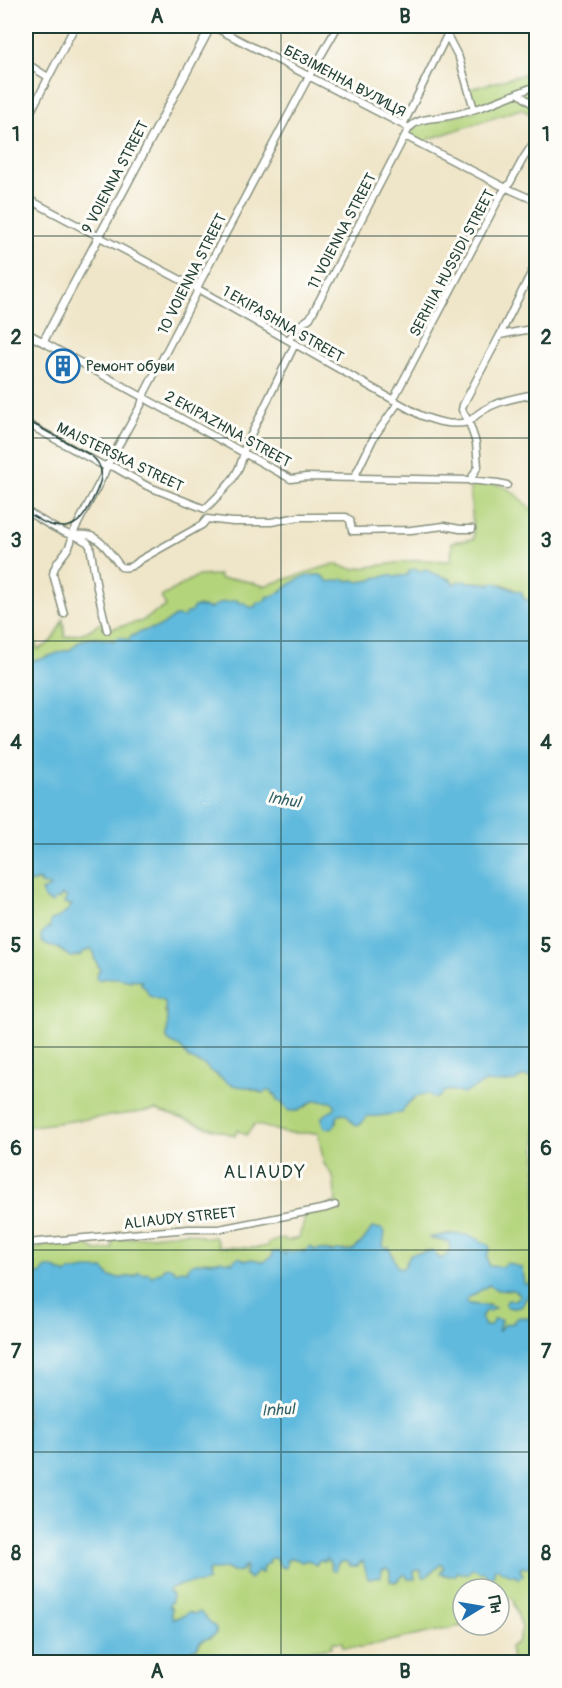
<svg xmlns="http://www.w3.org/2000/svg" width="562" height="1688" font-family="Pangolin,sans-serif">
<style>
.green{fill:#b4d47c;stroke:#6a8858;stroke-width:1.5}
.water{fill:#60badd;stroke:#407c88;stroke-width:1.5}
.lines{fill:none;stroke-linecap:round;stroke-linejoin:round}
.minor-casing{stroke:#87917e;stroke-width:9}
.tertiary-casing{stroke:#87917e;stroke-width:10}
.minor{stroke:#fff;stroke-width:6}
.tertiary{stroke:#fff;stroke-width:7}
.tram{stroke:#1f3d34;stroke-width:1.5}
.grid{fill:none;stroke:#1f3d34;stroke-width:1.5;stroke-opacity:0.55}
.labels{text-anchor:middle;stroke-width:6;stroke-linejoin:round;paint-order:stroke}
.street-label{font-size:15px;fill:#1f3d34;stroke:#fdfcf7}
.poi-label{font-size:15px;fill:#1f3d34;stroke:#fdfcf7;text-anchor:start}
.water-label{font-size:16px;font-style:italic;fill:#326267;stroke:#fdfcf7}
.quarter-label{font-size:18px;letter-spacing:1.5px;fill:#1f3d34;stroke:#fdfcf7}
.neatline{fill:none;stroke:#1f3d34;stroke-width:2}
.grid-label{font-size:20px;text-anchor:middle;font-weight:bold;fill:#1f3d34}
</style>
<rect width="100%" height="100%" fill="#fdfcf7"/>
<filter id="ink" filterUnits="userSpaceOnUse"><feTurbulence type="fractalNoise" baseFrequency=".0167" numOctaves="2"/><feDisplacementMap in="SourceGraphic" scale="12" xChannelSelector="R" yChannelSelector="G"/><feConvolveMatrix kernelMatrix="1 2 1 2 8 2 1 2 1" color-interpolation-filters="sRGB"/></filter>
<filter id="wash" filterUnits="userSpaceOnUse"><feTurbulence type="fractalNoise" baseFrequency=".008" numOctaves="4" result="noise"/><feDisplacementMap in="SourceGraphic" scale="24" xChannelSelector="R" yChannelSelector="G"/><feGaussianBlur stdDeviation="1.35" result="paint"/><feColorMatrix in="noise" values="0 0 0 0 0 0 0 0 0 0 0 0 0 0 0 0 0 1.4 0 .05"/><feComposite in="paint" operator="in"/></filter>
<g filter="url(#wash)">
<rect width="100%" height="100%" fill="#efe5c8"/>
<!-- green -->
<path class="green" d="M536,71V117L521,109L429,139L425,145L411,137V132L416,124L475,111L469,89Z
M474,484C482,484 491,483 498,485C513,488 526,505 536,514V600H530L528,601L514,589L503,584L460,581L454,584L451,579L433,573L421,571L408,575L358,582L355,580L328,582C308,558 275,602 254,607C243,609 208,610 198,606L184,618L175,616L162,626L140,632L130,637L129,641L93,638L79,641L73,649L64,651L41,659L26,662V660L31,659L27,637L33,636L37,649C52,646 57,632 63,619L65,637L86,632L101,623L107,622L109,629L142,621L166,606L161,597L197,576L219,575L220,579H238L264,586L334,564L353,569L418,560L451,561L452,542L474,539L470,490V486Z
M41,880L40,884L50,886V889L42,890L55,899L62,895L68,897L64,903L72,905L66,913L58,918L56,947C64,953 71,960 81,955V953L91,948L94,952V958L100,969L98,972L100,979C111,975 120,978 131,981L132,979L142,981L141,984L164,1001L166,1006L165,1013L168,1019L167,1039C176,1049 180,1041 188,1058C196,1061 204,1064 210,1069C214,1072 216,1076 220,1078C232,1086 249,1085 260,1093L265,1091H271L274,1095L304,1108L315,1100L332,1102L335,1105L334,1109L331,1112L337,1121L338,1115L342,1113L347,1115L353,1123L363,1122L367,1116C375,1118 392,1113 402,1112C411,1094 431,1091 450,1091C455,1090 459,1092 464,1092C473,1090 477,1083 485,1082C490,1081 495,1083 499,1082C510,1082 517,1078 526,1076L531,1078L536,1074V1331L532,1330L531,1325L514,1323L498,1333L490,1326H484L481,1317L489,1305L480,1306L466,1303L467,1299L489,1284L506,1291L514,1290L520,1295L514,1301L505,1304L507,1307L514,1308L521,1307L527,1297L530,1284L527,1285L523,1284L524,1275L501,1267L489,1266L487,1257L451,1233L430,1238C433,1241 444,1240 449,1242L450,1250L446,1256L440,1259L433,1251H425L406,1261L404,1269L397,1268L389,1248L387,1249L382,1246L385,1233L377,1228H372C369,1234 360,1245 354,1249C349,1252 308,1251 299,1251C294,1251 290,1254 286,1255C275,1257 274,1255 264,1262L252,1259L232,1263L204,1261L188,1271L175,1272L164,1268L161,1272L151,1277L149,1273L121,1278L110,1277L103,1269L70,1271L67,1274H40L31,1279L35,1284L31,1286L26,1284V1250H33L49,1244L83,1243L97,1251L112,1249L113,1240L188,1232L207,1238L215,1237L220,1247L258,1248L268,1246V1243L284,1238L286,1241L299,1238C300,1228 306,1226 304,1214L336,1202L333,1176L324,1164L318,1133H286L255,1124L246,1135L237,1130L235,1136L156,1110L26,1127V885L28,883Z
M274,1558L277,1559L280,1566L285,1568L288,1559H297L301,1562L308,1560L316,1565L319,1560L325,1561L327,1558L331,1563L330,1566L333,1571L337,1570L336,1566L339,1562L344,1561L349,1563L350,1566H357L358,1563L364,1561L370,1579L377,1577L384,1568H387L390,1571V1581L396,1582L402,1575L406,1574L408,1579H415L414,1572L420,1569L421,1573L429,1575L441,1564L444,1567L441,1573C446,1577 451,1576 456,1574L457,1571L465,1573L472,1568L485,1572L489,1579L493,1577L494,1569L498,1568L502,1572H506L510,1575H515L518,1578L523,1574L520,1570L522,1567L527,1568L531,1565L533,1567V1573H536V1638L527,1640L530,1662H496L512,1659L510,1647L518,1642L522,1628L512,1598L503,1600L499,1605V1589H463V1625H473L469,1627L461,1626L362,1647H343L342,1642H333L332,1647L293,1653L292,1651L241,1662H178L185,1655L188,1658L189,1657L190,1651L197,1648C200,1643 203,1638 210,1638L216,1632L215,1627L200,1612L194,1614L189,1612L185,1615L173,1619L170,1613L172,1610L169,1606L172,1595L169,1591L170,1588L191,1582H206L209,1570L225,1568L232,1572L240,1571L246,1566L245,1575L250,1578L258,1571L262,1573L263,1566L270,1563L269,1559Z"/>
<!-- water -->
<path class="water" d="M415,569L421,571L426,569C434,577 447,574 454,584L459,581L492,584L493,582C502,584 513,591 522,592L523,598L528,601L533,594L536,600V1074L531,1078L526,1076L519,1078L516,1081L497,1083L486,1082L463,1094L451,1090L443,1092L441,1096L435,1099L428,1094C416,1094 407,1102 402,1113C392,1113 375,1118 367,1116L360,1125L355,1126L347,1115L342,1113L338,1115L335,1126C325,1131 322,1128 322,1117L334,1109L335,1105L332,1102L315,1100L298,1111H289L281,1102L277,1101V1096L271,1091H266L263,1093C259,1091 255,1090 250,1088C243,1086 236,1087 230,1084C223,1080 216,1073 209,1070L206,1066L188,1058C180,1041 176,1049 167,1039C168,1029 168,1009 164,1001L149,996L146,989L141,984L142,981L132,979L131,981C116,977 111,977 97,980L96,977L100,969L94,957V952L91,949L81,953L82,955L71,957L56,947L43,943L41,940V935L46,929L50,928L51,920C61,918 66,913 72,905L64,903L67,897L62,895L59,899H55L53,903C46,901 43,898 41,891L50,888V886L40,884V880L28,883L26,885V662L41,659L64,651C73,651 73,645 80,641C87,637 107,638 114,641C119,636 123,637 129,641L130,637L140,632L162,626L175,616L184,617L186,613H190L194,607H205L209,609L220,603L237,600L240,603H245L249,607H255L256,604L266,600V597C282,596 286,584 301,578C307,575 314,575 321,575L329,582L345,579L347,581L355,580L358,582L373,580L374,578L390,575L395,577L408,575L409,571Z
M372,1228L382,1229L385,1233L383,1246L387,1249L389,1247L398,1268H404L410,1254L433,1251L440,1259L446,1256L450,1250L449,1242L428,1238C452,1233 470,1230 490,1247L487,1257L489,1266L501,1267L508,1263L522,1268L524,1284L528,1285L530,1281L533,1282L531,1294L527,1297L521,1307L514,1308L507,1307L505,1304L508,1300L514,1301L520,1295L514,1290H497L489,1285L467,1299L466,1303C475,1306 487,1304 495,1308L489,1311H485L481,1317L485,1326H490L494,1319L501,1320L498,1332L504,1324L514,1323V1320L520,1317L528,1318L529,1320L534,1319L531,1325L532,1330L536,1331V1573H533V1567L530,1565L527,1568L522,1567L520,1570L523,1575L518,1579L515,1575H510L506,1572H502L498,1568L494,1569V1576L488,1579L485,1572H480L472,1568L468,1573H460L457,1571L456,1575L449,1576L441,1573L444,1567L441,1564L426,1577H423L421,1570H417L414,1572L415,1579H408L406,1575H403L400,1579L394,1582L390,1580V1571L386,1568L382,1570L381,1577L368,1579L363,1561L358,1563L357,1566H350L349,1563L344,1561L339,1562L336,1566L337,1570L333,1571L331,1569V1564L327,1558L325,1561L319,1560L316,1565L308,1560L301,1562L297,1559H288L286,1561L287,1565L285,1568L280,1566L277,1559L274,1558L269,1559L268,1562L270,1563L263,1566L262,1573L258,1571L250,1579L245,1574L246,1566L243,1567L242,1571L232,1572L225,1568L217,1570H209L207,1574L208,1580C197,1587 200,1581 190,1583C183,1584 176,1586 170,1588L169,1591L172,1595V1602H170L169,1606L172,1609L171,1613L173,1619L185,1615L189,1612L194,1614L200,1612L216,1628V1634L200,1642L197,1648L190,1651L189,1658L185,1655L178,1662H26V1284L31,1286L34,1284L30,1279L34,1274H40L46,1268H54L67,1274L70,1271C77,1272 82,1269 89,1269C95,1269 98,1270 104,1269L110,1277L121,1278L137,1276L138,1272L143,1274L149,1273L151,1277L157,1273L161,1272L167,1266L174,1269L175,1272L182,1270L188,1271V1267C198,1259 210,1264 222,1260L225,1262L230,1261L232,1263L235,1259L240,1257L245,1261L252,1259L264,1262L272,1256V1252H283L285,1255V1252L288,1251L292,1253L298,1251L304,1252L310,1247L314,1249V1251L319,1249L332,1252L337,1250L347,1251L353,1250L363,1241Z"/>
</g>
<g filter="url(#ink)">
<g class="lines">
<defs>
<path id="minor" d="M212,26L409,128
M445,26L447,35L459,58L474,109
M26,63L48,77
M518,93L536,107
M26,121L75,26
M403,125L447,35
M405,136L500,185L536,201
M26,198L198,289L420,415C437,422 451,426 469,422
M500,335L536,328
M288,340L300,325L310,318L409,128C419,118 429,119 443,117C476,112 506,97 536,86
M43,342L291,479L306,477L468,480L498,483L507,485
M393,400L502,193L510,183L523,159L536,139
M469,422C486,403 512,398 536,394
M26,423L102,465L114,467L147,486L205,509
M354,478L374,437L398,403
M470,481L478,466L476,443L469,422L462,410L463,405L500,335L536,263
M205,509C226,488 240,477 245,447L295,344
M26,511C39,518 53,529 68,534C74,536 80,534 87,535C101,537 112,556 121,567C128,569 135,565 140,560L202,525L207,519L233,522H271L299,517H346L350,520L352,531L411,530L444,526L460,529H472
M76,536L87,542L90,546L97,588L107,630
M64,614L53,574C55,558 72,552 72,535L104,474L107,466L141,405L145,392L196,294L199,284L307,80L338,26
M26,636H30
M26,1243L189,1229H219L326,1208L335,1205"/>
<path id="tertiary" d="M26,333L43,342L211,26"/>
</defs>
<!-- minor casing -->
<use href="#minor" class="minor-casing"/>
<!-- tertiary casing -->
<use href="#tertiary" class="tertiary-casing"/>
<!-- minor -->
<use href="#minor" class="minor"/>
<!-- tertiary -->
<use href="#tertiary" class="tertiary"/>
<!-- tram -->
<path class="tram" d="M26,422L35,425L90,455C109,468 100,485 92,501C86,513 80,525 65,527C50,528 38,519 26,512"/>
</g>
</g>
<!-- grid -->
<path class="grid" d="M281,26V1662M26,236H536M26,438H536M26,641H536M26,844H536M26,1047H536M26,1250H536M26,1452H536"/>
<!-- icons -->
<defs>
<symbol id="building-ring" viewBox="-11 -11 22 22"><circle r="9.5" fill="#fdfcf7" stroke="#1f6fb2" stroke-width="1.5"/><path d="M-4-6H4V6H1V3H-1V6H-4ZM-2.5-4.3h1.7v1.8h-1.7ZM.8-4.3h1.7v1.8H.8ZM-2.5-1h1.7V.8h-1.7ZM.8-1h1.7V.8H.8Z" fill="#1f6fb2"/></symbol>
</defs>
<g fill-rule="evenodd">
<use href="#building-ring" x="44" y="347" width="38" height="38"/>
</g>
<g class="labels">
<!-- street labels -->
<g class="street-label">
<text transform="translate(345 81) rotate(28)" y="5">БЕЗІМЕННА ВУЛИЦЯ</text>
<text transform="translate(115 177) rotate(-62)" y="5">9 VOIENNA STREET</text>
<text transform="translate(342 231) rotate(-62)" y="5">11 VOIENNA STREET</text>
<text transform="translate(452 263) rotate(-62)" y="5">SERHIIA HUSSIDI STREET</text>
<text transform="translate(192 274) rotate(-63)" y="5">10 VOIENNA STREET</text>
<text transform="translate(283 324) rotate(30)" y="5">1 EKIPASHNA STREET</text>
<text transform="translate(228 429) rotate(29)" y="5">2 EKIPAZHNA STREET</text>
<text transform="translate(120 457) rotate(26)" y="5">MAISTERSKA STREET</text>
<text transform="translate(180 1218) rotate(-6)" y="5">ALIAUDY STREET</text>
</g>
<!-- poi labels -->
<g class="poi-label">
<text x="86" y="371">Ремонт обуви</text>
</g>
<!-- water labels -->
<g class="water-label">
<text transform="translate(284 799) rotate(10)" y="6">Inhul</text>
<text transform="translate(278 1409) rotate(-3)" y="6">Inhul</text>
</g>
<!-- quarter labels -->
<g class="quarter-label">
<text x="265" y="1178">ALIAUDY</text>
</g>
</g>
<!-- margin -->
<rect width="562" height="1688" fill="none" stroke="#fdfcf7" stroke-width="66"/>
<!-- north arrow -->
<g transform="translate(481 1607) rotate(79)"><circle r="28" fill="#fdfcf7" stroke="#a4b0a9" stroke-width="1.5"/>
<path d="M0-4.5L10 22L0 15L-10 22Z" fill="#1f6fb2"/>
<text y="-9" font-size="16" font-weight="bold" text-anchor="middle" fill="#1f3d34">Пн</text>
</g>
<rect x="33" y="33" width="496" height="1622" class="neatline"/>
<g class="grid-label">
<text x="157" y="23">A</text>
<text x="405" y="23">B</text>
<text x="16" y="141">1</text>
<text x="546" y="141">1</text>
<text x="16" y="344">2</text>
<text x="546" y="344">2</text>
<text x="16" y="547">3</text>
<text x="546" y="547">3</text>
<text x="16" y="749">4</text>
<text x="546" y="749">4</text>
<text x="16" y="952">5</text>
<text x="546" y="952">5</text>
<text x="16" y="1155">6</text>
<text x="546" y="1155">6</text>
<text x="16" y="1358">7</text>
<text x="546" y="1358">7</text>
<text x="16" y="1560">8</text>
<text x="546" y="1560">8</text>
<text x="157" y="1678">A</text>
<text x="405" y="1678">B</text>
</g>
</svg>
